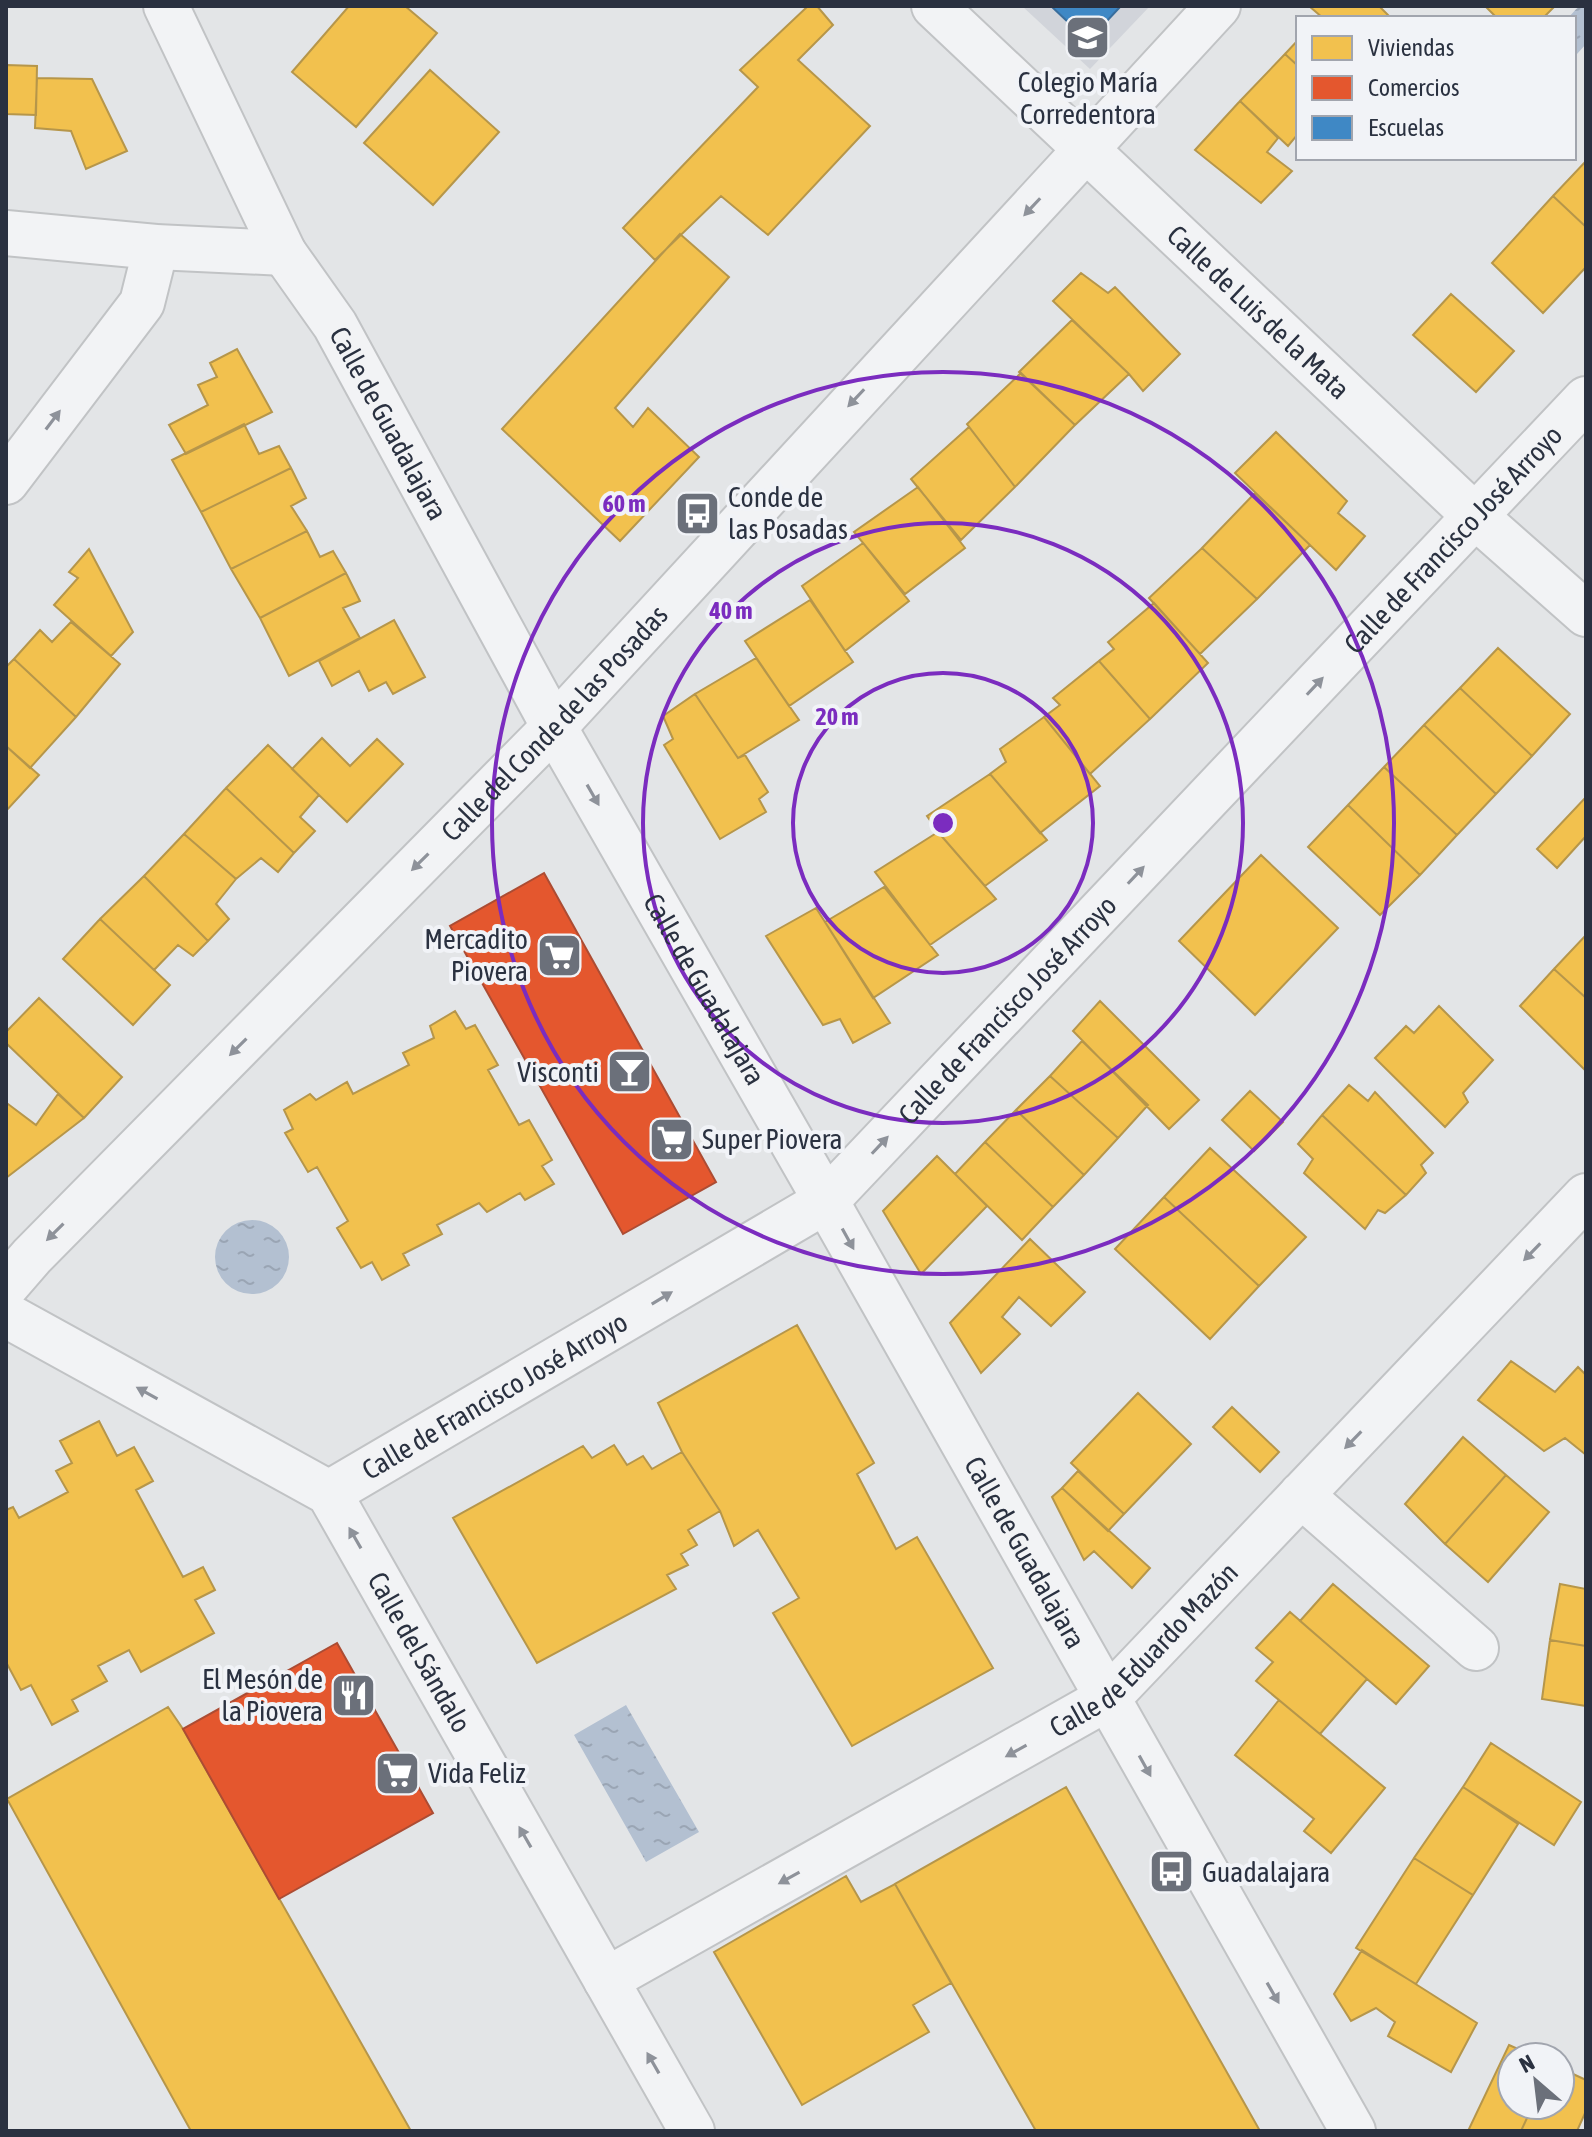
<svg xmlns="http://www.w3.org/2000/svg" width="1592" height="2137" font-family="'Asap Condensed',sans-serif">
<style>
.built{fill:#d1d4da}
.water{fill:url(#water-ripples)}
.homes{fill:#f2c14e;stroke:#b6964a;stroke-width:2}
.shops{fill:#e4572e;stroke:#ac4c33;stroke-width:2}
.schools{fill:#3f88c5;stroke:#396e9d;stroke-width:2}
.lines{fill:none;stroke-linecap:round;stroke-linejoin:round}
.minor-casing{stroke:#c1c3c5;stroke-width:48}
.minor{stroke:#f2f3f5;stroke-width:44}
.oneway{fill:#8e929a}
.ring{fill:none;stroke:#7b2cbf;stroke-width:4}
.labels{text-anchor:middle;stroke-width:8;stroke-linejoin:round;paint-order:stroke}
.poi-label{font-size:28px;fill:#2a3140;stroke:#f1f3f7;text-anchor:start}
.street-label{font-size:28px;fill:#2a3140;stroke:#f1f3f7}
.centre{fill:#7b2cbf;stroke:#f1f3f7;stroke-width:4}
.ring-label{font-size:24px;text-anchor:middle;font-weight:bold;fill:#7b2cbf;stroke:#f1f3f7;stroke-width:8;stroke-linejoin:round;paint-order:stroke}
</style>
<defs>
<pattern id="water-ripples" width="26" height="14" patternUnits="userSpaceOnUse" patternTransform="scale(2)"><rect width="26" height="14" fill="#b3c0d1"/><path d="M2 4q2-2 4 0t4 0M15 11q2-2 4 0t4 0" fill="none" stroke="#9aa5b4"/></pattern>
</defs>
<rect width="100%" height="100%" fill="#e3e5e7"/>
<!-- built -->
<path class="built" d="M1022,6H1150L1090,69Z"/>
<!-- water -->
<path class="water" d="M1579,6H1586V44L1577,54L1574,52V18H1568Z
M215 1257a37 37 0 1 1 74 0a37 37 0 1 1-74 0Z
M626,1705L699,1832L646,1862L574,1735Z"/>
<!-- homes -->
<path class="homes" d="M349,6H405L437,33L356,127L292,72Z
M808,6H817L833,25L798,60L870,126L768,235L721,196L655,260L623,228L758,87L740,70Z
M1309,6H1379L1391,18H1323Z
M1485,6H1555L1543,18H1497Z
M1298,40V66L1285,54Z
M1285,54L1298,66V134L1288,146L1240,101Z
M6,65L37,66L36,115L6,114Z
M430,70L499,132L433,205L364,143Z
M37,78L92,79L127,151L86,169L71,131L35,128Z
M1240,101L1278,138L1267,152L1292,171L1261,203L1195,150Z
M1586,161V227L1553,196Z
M1553,196L1586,227V267L1543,313L1492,263Z
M680,234L729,277L615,408L633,427L648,408L699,457L620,541L502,429Z
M1081,273L1108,293L1115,287L1180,354L1143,391L1129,374L1053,301Z
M1451,294L1514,351L1476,392L1413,335Z
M1072,320L1129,374L1075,425L1019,372Z
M237,349L272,412L186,454L169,425L208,405L198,385L217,377L210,363Z
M1021,373L1075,425L1015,487L967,424Z
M244,424L259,454L279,446L291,468L201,512L172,460Z
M969,427L1015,487L961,540L911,479Z
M1276,432L1347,501L1338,513L1365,536L1336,570L1235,473Z
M291,468L306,498L291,506L307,531L231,569L201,512Z
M918,487L965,548L905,594L854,532Z
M1255,493L1310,545L1257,599L1202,548Z
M307,531L320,557L333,551L346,573L260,618L231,569Z
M863,543L909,601L845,651L802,586Z
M1202,548L1257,599L1200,654L1149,598Z
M89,549L133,632L111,656L54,605L78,578L69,572Z
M346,573L360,601L343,608L360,638L289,676L260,618Z
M810,600L853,662L789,706L745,641Z
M1154,603L1208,663L1150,719L1099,661L1114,649L1108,642Z
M394,620L425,677L393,694L386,682L369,691L359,671L332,686L319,661Z
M71,622L120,664L76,717L14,659L40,630L52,642Z
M1498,648L1570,714L1532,756L1460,688Z
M756,658L799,720L738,758L695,694Z
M14,659L76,717L30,768L6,746V667Z
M1099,661L1150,719L1090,774L1044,717L1060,705L1053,698Z
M1460,688L1532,756L1496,794L1424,725Z
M695,694L738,758L745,755L768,792L759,799L766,812L720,839L664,745L673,739L663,716Z
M1044,717L1100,786L1040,833L990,774L1006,762L1000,749Z
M1424,725L1496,794L1457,835L1384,767Z
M322,738L350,766L377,739L403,764L347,822L292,769Z
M268,745L319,795L300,817L315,831L294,853L226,788Z
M6,746L39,775L6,811Z
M1384,767L1457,835L1420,875L1348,805Z
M990,774L1047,840L985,886L938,832L927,816Z
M226,788L294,853L278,872L261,858L236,879L184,834Z
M1586,797V836L1557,868L1537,849Z
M1348,805L1420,875L1380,915L1308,847Z
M938,832L996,899L930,945L875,872Z
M184,834L236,879L216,904L229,919L208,941L144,876Z
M1261,855L1338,928L1255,1015L1179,941Z
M144,876L208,941L193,956L178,945L154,970L100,919Z
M884,887L938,955L873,998L825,922Z
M816,908L890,1023L853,1043L840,1019L823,1025L766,936Z
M100,919L170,985L133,1025L63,959Z
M1586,935V998L1554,969Z
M1554,969L1586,998V1071L1520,1006Z
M39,998L122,1077L84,1118L6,1043V1032Z
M1100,1001L1199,1100L1169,1129L1073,1031Z
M1439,1006L1493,1060L1463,1093L1468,1102L1445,1127L1375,1058L1406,1026L1414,1033Z
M455,1011L466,1029L475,1025L498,1065L488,1070L519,1125L529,1120L552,1160L542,1166L554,1184L525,1200L520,1193L487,1212L479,1203L437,1225L442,1234L403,1254L409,1265L382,1280L372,1262L361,1268L337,1228L348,1221L317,1167L308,1172L285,1133L293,1129L284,1110L310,1094L316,1100L347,1082L353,1094L409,1065L403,1053L434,1038L430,1026Z
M1082,1041L1148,1105L1118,1138L1050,1076Z
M1050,1076L1118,1138L1084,1175L1016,1110Z
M1349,1085L1368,1101L1375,1092L1433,1153L1421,1165L1426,1173L1406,1195L1322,1115Z
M1250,1091L1283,1122L1254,1151L1222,1120Z
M58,1094L84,1118L6,1178V1106L8,1104L36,1125Z
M1016,1110L1084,1175L1053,1207L985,1142Z
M1322,1115L1406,1195L1385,1213L1378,1210L1365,1229L1304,1173L1313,1159L1298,1144Z
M985,1142L1053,1207L1022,1240L955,1174Z
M1210,1148L1306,1237L1259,1286L1164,1197Z
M937,1156L987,1206L921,1274L883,1211Z
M1164,1197L1259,1286L1210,1339L1115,1249Z
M1030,1239L1085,1292L1051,1326L1019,1297L1002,1317L1020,1334L981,1373L950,1323Z
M797,1325L874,1463L857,1474L896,1549L917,1537L993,1668L852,1746L773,1613L799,1598L758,1530L734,1546L720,1511L682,1452L658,1403Z
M1511,1361L1555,1392L1578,1367L1586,1375V1455L1565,1438L1544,1451L1478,1400Z
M1138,1393L1191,1444L1124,1514L1071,1463Z
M1232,1407L1279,1452L1260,1472L1213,1427Z
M99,1421L117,1456L134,1447L153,1481L136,1490L183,1577L203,1567L215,1590L195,1600L214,1633L141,1672L129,1650L98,1666L107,1681L72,1700L78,1711L52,1725L31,1685L21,1690L6,1662V1510L13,1507L19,1518L68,1492L56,1471L72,1463L60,1441Z
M1463,1437L1506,1475L1445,1544L1405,1504Z
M614,1445L627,1465L643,1456L652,1469L682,1452L720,1511L688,1530L697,1545L681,1554L688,1565L667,1575L676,1589L537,1663L453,1518L583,1446L592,1458Z
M1078,1471L1124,1514L1108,1531L1062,1488Z
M1506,1475L1549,1512L1488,1582L1445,1544Z
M1062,1488L1150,1568L1132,1588L1094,1551L1084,1560L1052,1497Z
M1333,1584L1429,1666L1396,1704L1300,1621Z
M1560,1584L1586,1589V1646L1550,1640Z
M1290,1612L1367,1679L1320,1734L1256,1681L1273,1662L1256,1648Z
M1550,1640L1586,1646V1706L1542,1699Z
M1279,1700L1385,1788L1331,1853L1304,1831L1314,1819L1235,1755Z
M168,1707L183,1729L411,2131H191L7,1799Z
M1491,1743L1581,1802L1554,1845L1463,1787Z
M1066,1787L1260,2131H1036L895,1884Z
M1463,1787L1518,1824L1473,1895L1414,1858Z
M1414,1858L1473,1895L1416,1984L1356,1948Z
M846,1876L861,1902L895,1884L951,1983L913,2005L929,2032L802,2105L714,1952Z
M1362,1950L1477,2023L1451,2072L1388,2036L1395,2022L1376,2008L1351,2021L1334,1994Z
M1509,2045L1536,2057H1512V2105H1533L1521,2131H1468Z
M1560,2068L1586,2080V2111L1577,2131H1521L1533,2105H1560Z"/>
<!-- shops -->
<path class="shops" d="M544,873L716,1182L623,1234L450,926Z
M337,1643L433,1813L279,1899L183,1729Z"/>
<!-- schools -->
<path class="schools" d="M1051,6H1121L1088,41Z"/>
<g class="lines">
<defs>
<g id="minor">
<path id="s1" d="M166,6L284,253L335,325L554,727L826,1201L1353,2131"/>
<path id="s2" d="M934,6L1475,516L1586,614"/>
<path d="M6,233L156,247L284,253"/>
<path d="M6,482L142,303L156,247"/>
<path id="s3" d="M6,1286L32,1256L554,727L1218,6"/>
<path id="s4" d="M6,1315L329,1493L692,2131"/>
<path id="s5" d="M329,1493L826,1201L1586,399"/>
<path d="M1301,1495L1476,1648"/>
<path id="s6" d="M606,1980L1108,1698L1586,1196"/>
</g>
</defs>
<!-- minor casing -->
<use href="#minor" class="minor-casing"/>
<!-- minor -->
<use href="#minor" class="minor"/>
</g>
<!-- one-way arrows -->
<defs><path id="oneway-solid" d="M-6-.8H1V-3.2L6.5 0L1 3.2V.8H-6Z" transform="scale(2)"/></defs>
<g class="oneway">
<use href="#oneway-solid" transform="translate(1032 207) rotate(133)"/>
<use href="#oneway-solid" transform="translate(856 398) rotate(133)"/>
<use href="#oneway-solid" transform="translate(53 420) rotate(-53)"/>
<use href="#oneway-solid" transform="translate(1315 686) rotate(-47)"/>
<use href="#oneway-solid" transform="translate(593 795) rotate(60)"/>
<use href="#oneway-solid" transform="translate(420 862) rotate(135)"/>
<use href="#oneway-solid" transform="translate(1136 875) rotate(-47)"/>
<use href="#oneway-solid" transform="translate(238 1047) rotate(135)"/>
<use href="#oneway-solid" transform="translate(880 1145) rotate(-47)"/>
<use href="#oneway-solid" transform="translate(55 1232) rotate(135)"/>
<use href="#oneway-solid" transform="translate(848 1239) rotate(61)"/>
<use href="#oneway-solid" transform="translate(1532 1252) rotate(134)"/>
<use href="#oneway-solid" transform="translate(662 1298) rotate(-31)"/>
<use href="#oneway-solid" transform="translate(147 1393) rotate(-151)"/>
<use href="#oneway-solid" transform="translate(1353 1440) rotate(134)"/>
<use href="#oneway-solid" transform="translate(355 1538) rotate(-120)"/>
<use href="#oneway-solid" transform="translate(1016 1751) rotate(151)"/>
<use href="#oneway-solid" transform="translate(1145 1766) rotate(61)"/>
<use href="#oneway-solid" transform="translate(525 1837) rotate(-120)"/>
<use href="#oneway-solid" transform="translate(789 1878) rotate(151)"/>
<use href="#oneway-solid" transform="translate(1273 1993) rotate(60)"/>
<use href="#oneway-solid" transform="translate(653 2063) rotate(-120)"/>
</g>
<!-- distance rings -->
<g class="ring">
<circle cx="943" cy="823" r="150"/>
<circle cx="943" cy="823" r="300"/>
<circle cx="943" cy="823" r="451"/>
</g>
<!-- icons -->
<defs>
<symbol id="school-square" viewBox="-11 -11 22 22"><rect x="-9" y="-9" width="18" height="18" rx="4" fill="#6b707a" stroke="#f1f3f7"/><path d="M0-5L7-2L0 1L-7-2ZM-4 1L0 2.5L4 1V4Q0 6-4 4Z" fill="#fff"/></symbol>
<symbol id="bus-square" viewBox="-11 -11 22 22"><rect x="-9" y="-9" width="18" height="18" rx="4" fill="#6b707a" stroke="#f1f3f7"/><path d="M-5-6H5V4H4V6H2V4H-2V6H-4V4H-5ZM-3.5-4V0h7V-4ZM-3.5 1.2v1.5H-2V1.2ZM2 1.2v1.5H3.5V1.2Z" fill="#fff"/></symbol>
<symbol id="supermarket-square" viewBox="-11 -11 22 22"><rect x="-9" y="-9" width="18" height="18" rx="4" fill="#6b707a" stroke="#f1f3f7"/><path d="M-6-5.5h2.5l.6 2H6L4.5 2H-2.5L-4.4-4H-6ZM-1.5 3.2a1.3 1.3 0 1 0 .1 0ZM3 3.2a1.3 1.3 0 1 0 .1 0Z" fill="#fff"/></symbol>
<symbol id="bar-square" viewBox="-11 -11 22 22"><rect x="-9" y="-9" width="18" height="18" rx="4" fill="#6b707a" stroke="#f1f3f7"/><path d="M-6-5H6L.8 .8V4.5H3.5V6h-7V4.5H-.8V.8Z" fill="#fff"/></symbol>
<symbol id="restaurant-square" viewBox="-11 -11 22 22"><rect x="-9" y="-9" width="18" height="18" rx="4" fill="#6b707a" stroke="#f1f3f7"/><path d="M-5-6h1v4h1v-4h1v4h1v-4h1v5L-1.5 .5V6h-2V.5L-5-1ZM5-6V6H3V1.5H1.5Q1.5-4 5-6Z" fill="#fff"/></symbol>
</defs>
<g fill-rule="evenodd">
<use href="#school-square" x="1062" y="12" width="51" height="51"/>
<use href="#bus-square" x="672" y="488" width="51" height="51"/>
<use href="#supermarket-square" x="534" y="930" width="51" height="51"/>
<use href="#bar-square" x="604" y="1046" width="51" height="51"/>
<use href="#supermarket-square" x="646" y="1114" width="51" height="51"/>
<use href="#restaurant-square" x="328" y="1670" width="51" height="51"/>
<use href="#supermarket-square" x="372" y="1748" width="51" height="51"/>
<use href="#bus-square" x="1146" y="1846" width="51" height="51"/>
</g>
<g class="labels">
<!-- poi labels -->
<g class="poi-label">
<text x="1088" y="92" text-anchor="middle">Colegio María<tspan x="1088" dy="32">Corredentora</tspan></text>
<text x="728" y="507">Conde de<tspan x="728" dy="32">las Posadas</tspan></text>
<text x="528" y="949" text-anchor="end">Mercadito<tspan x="528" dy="32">Piovera</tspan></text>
<text x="599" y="1082" text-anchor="end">Visconti</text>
<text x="702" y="1149">Super Piovera</text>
<text x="323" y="1689" text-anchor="end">El Mesón de<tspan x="323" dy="32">la Piovera</tspan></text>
<text x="428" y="1783">Vida Feliz</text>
<text x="1202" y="1882">Guadalajara</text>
</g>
<!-- street labels -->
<g class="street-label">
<text dy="10" stroke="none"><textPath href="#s2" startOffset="446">Calle de Luis de la Mata</textPath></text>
<text dy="10" stroke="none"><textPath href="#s1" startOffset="474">Calle de Guadalajara</textPath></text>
<text dy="10" stroke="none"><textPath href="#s5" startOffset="1488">Calle de Francisco José Arroyo</textPath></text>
<text dy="10" stroke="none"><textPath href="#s3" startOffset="786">Calle del Conde de las Posadas</textPath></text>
<text dy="10" stroke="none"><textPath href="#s1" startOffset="1122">Calle de Guadalajara</textPath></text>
<text dy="10" stroke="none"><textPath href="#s5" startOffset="840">Calle de Francisco José Arroyo</textPath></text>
<text dy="10" stroke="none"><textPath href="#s5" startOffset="192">Calle de Francisco José Arroyo</textPath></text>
<text dy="10" stroke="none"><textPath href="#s1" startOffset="1770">Calle de Guadalajara</textPath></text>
<text dy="10" stroke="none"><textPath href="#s6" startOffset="634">Calle de Eduardo Mazón</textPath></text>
<text dy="10" stroke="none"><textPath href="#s4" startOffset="552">Calle del Sándalo</textPath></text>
</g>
</g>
<circle cx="943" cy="823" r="12" class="centre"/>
<g class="ring-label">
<text x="624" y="512">60 m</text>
<text x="731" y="619">40 m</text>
<text x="837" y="725">20 m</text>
</g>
<!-- border -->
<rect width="1592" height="2137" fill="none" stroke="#2a3140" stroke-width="16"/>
<!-- legend -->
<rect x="1296" y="16" width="280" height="144" fill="#f1f3f7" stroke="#a1a5ae" stroke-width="2"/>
<rect x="1312" y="36" width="40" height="24" fill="#f2c14e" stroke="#a1a5ae" stroke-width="2"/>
<text x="1368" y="56" font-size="24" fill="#2a3140">Viviendas</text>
<rect x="1312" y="76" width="40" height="24" fill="#e4572e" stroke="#a1a5ae" stroke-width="2"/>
<text x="1368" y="96" font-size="24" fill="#2a3140">Comercios</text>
<rect x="1312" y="116" width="40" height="24" fill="#3f88c5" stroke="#a1a5ae" stroke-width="2"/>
<text x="1368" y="136" font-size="24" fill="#2a3140">Escuelas</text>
<!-- north arrow -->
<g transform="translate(1536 2081) rotate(332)"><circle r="38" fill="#f1f3f7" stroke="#a1a5ae" stroke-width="2"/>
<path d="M0-6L14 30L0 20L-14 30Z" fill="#6b707a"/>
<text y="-12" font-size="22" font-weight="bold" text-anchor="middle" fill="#2a3140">N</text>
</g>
</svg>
